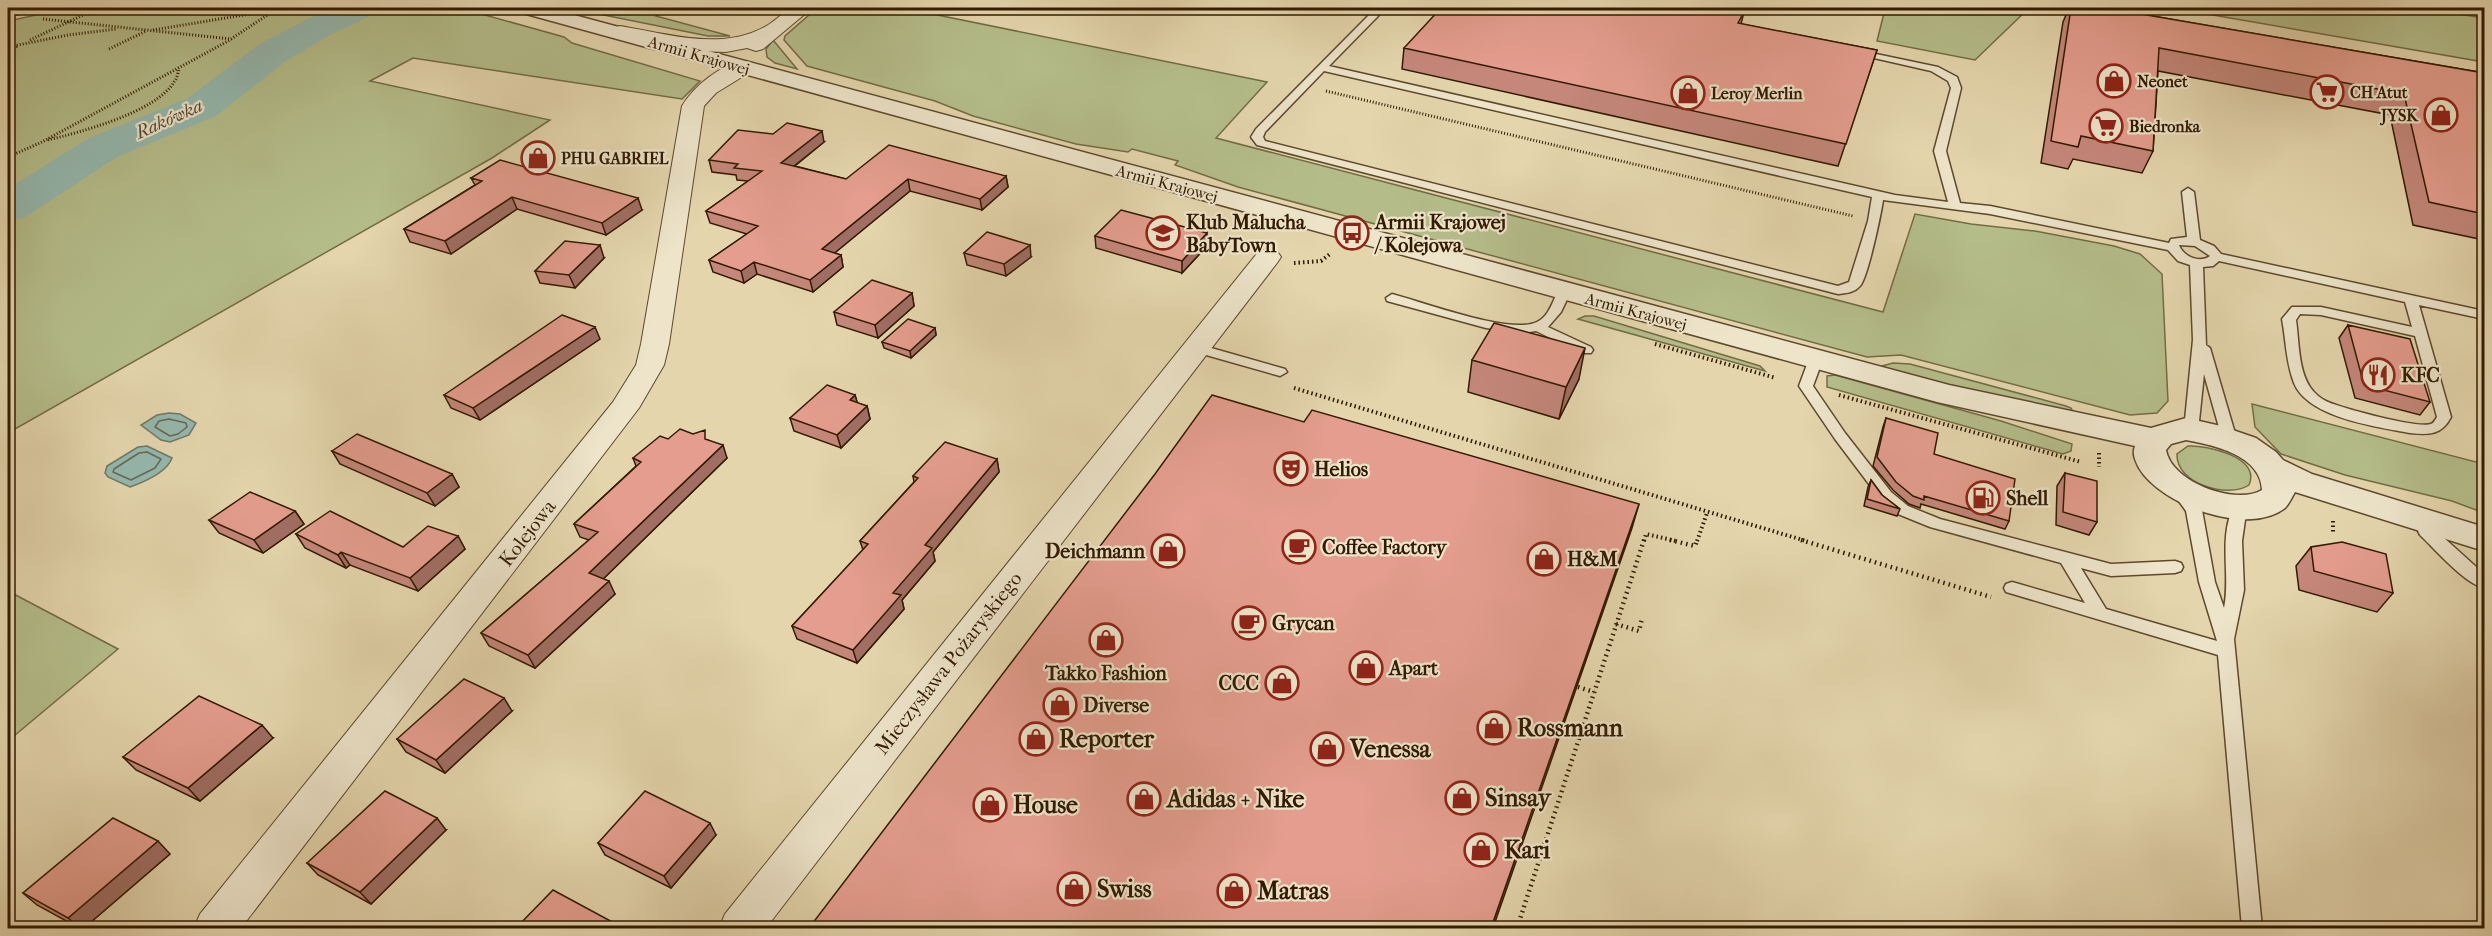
<svg xmlns="http://www.w3.org/2000/svg" width="2492" height="936" font-family="'IM FELL French Canon',serif">
<style>
.green{fill:#b4bd8a;stroke:#736c45;stroke-width:1.5}
.water{fill:#95b8ae;stroke:#6d7968;stroke-width:1.5}
.lines{fill:none;stroke-linecap:round;stroke-linejoin:round}
.shore{stroke:#646957;stroke-width:1.5}
.river{fill:#95b8ae;fill-rule:evenodd}
.service-casing{stroke:#5e492b;stroke-width:3}
.minor-casing{stroke:#5e492b;stroke-width:2}
.tertiary-casing{stroke:#5e492b;stroke-width:3}
.path-far2{stroke:#321a00;stroke-width:3;stroke-dasharray:1 2;stroke-linecap:butt}
.path-far1{stroke:#321a00;stroke-width:4;stroke-dasharray:1.5 3;stroke-linecap:butt}
.path{stroke:#321a00;stroke-width:4.5;stroke-dasharray:1.5 4;stroke-linecap:butt}
.service{fill:#ede4ca;fill-rule:evenodd}
.minor{fill:#ede4ca;fill-rule:evenodd}
.tertiary{fill:#ede4ca;fill-rule:evenodd}
.rail-casing{stroke:#321a00;stroke-width:4.5}
.rail{stroke:#ede4ca;stroke-width:3;stroke-dasharray:10;stroke-linecap:butt}
.wall{fill:#c4877a;stroke:#321a00;stroke-width:1.5}
.shaded-wall{fill:#a06e63;stroke:#321a00;stroke-width:1.5}
.building{fill:#e49d8e;stroke:#321a00;stroke-width:1.5}
.labels{text-anchor:middle;stroke-width:4.5;stroke-linejoin:round;paint-order:stroke}
.far-street-label{font-size:16px;fill:#321a00;stroke:#ede4ca}
.far-poi-label{font-size:16px;font-weight:bold;fill:#321a00;stroke:#ede4ca;text-anchor:start}
.far-water-label{font-size:18px;font-style:italic;fill:#504934;stroke:#ede4ca}
.poi-label{font-size:20px;font-weight:bold;fill:#321a00;stroke:#ede4ca;text-anchor:start}
.street-label{font-size:20px;fill:#321a00;stroke:#ede4ca}
.near-poi-label{font-size:24px;font-weight:bold;fill:#321a00;stroke:#ede4ca;text-anchor:start}
</style>
<rect width="100%" height="100%" fill="#e4d5ad"/>
<filter id="stains"><feTurbulence type="fractalNoise" baseFrequency=".00333" numOctaves="4"/><feColorMatrix values="0 0 0 0 .2 0 0 0 0 .09 0 0 0 0 .02 0 0 0 .5 -.17"/></filter>
<radialGradient id="worn" r=".72"><stop offset=".6" stop-color="#630" stop-opacity="0"/><stop offset="1" stop-color="#630" stop-opacity=".3"/></radialGradient>
<!-- green -->
<path class="green" d="M69,8H460L564,37L572,43L700,81L682,99L413,58L370,81L550,120L492,158L8,433V21Z
M569,8H671L656,16L730,36H708Z
M817,8H903L1267,82L1216,138L1883,312L1915,214L1971,224L2035,231L2114,246L2140,254L2162,274L2168,401L2157,413L2130,415L1901,355L1867,357L1238,187L1175,165L1178,161L1132,149L1128,152L1076,144L973,116L935,101L807,66L784,40L785,36Z
M1893,8H2029L1975,60L1877,41L1884,13Z
M2172,8H2419L2484,18V62Z
M773,40L797,69L775,63L767,57L766,49Z
M1585,316H1594L1760,366L1765,371L1578,319Z
M1893,363L1910,364L2066,406L2071,408L2075,415L1970,391L1878,367Z
M1835,375L2001,421L2072,444L2071,451L2063,454L1827,387V376Z
M2252,404L2484,464V513L2452,501L2345,475L2281,454L2255,427Z
M2188,446C2207,445 2261,457 2249,485C2228,499 2176,484 2177,454Z
M8,591L118,649L8,741Z"/>
<!-- water -->
<path class="water" d="M169,413L180,414L196,423L189,435L170,442L161,440L141,425L157,415Z
M147,446L172,458C167,472 144,482 130,487L108,477L105,473L107,466L138,447Z"/>
<g class="lines">
<!-- shore -->
<path class="shore" d="M169,419L186,423L187,427L178,434L170,436L155,427L159,421Z
M147,452L161,459L155,468L131,480L113,472L114,469L139,453Z"/>
<!-- river -->
<path class="river" d="M329,8H375L370,16L330,35L286,61L216,116L117,157L24,218L8,221V189L87,139L188,98L258,45Z"/>
<defs>
<path id="service" d="M1373,8H1382L1378,16L1329,66L1895,195L1948,202L1934,151L1951,88L1948,81L1931,71L1852,53L1857,50L1938,67L1957,77L1961,88L1946,151L1960,203L1990,206L2169,243L2171,239L2187,237L2182,192L2188,188L2194,192L2200,240L2214,246L2221,254L2484,311V319L2419,305L2451,417C2442,435 2429,435 2410,433C2378,427 2308,418 2294,383C2286,363 2286,340 2282,319L2292,307H2321L2412,327L2405,302L2219,261L2213,266L2203,267L2206,345L2210,348L2234,430L2241,441L2234,446L2229,444L2220,431L2204,374L2199,421L2191,432H2181L2179,429L2185,420L2193,340L2190,265L2178,261L2168,250L1990,214L1883,200C1881,214 1868,277 1860,286C1854,293 1846,293 1838,294L1257,145L1251,137L1256,129L1371,13ZM1324,71L1872,197L1868,221L1849,282L1838,286L1265,141L1263,137L1265,132ZM2179,245L2195,246L2210,256C2199,264 2183,256 2179,245ZM2300,314L2321,315L2415,336L2437,417C2435,420 2434,423 2431,424C2418,429 2342,408 2328,402C2321,399 2314,393 2310,387C2298,369 2299,340 2296,320Z
M1565,287L1571,291L1561,312L1548,327L1591,347L1593,350L1591,353H1581L1536,331L1523,333L1486,328L1387,301L1386,298L1392,294C1423,302 1510,335 1537,322C1550,316 1553,299 1560,288Z
M1197,344L1285,369L1287,372L1280,376L1192,351L1190,348Z
M1816,355L1823,359L1813,386L1845,433L1891,492L1908,506L1940,519L2111,564L2175,561L2181,563L2183,567L2181,571L2175,573L2111,576L2081,568L2106,609L2217,641L2199,582L2186,511L2173,493L2176,489H2186L2202,510L2215,582L2224,608C2230,579 2221,547 2229,519C2231,513 2237,509 2241,504H2251L2254,508L2245,520L2242,541L2244,590L2234,639L2262,928H2242L2218,655L2006,592L2004,588L2006,584L2012,582L2085,603L2061,563L1930,527L1898,514L1881,500L1835,439L1799,386L1809,359Z
M2426,525L2432,527L2484,574V588C2464,583 2436,550 2420,535L2418,531L2420,527Z"/>
<path id="minor" d="M790,8H812L763,49L756,51L747,48L726,52L696,51L620,38L613,36L610,32L613,28L620,26C669,34 723,52 768,25C776,20 783,13 790,8Z
M742,61L750,62L753,67L750,72L716,93L704,106L669,344L664,365L639,408L241,928H194L200,914L613,402L636,365L641,344L682,106C695,85 718,67 742,61Z
M1268,249L1277,251L1281,257L1277,263L766,928H719L725,914L1259,251Z"/>
<path id="tertiary" d="M8,8H32L28,12L8,16Z
M515,8H548L1949,385L2151,428L2186,418L2221,426L2256,438L2276,452L2283,460L2312,474L2484,527V551L2295,492C2292,497 2289,504 2285,508C2248,537 2161,505 2139,468C2135,460 2132,454 2135,446L1937,402L519,12ZM2186,440C2213,445 2261,455 2262,490C2236,506 2171,482 2166,450L2171,444Z"/>
</defs>
<!-- service casing -->
<use href="#service" class="service-casing"/>
<!-- minor casing -->
<use href="#minor" class="minor-casing"/>
<!-- tertiary casing -->
<use href="#tertiary" class="tertiary-casing"/>
<!-- path-far2 -->
<path class="path-far2" d="M43,19L231,39L278,8
M153,30L268,11
M30,40L98,8
M8,47L68,35L116,29
M109,49L146,31
M8,51L18,46
M1326,91L1853,216
M48,140C81,132 156,112 174,82C177,79 178,73 179,69
M8,157L42,142L230,40"/>
<!-- path-far1 -->
<path class="path-far1" d="M1294,263L1321,261L1330,254
M1655,344L1776,378
M1294,388L1806,541
M1839,395L2081,462
M2099,453V467
M2333,521V533
M1644,541L1646,534L1676,541
M1697,541L1707,513"/>
<!-- path -->
<path class="path" d="M1670,540L1695,546L1697,540
M1801,540L1991,597
M1616,624L1639,631L1642,619
M1578,687L1594,692
M1517,928L1644,540"/>
<!-- service -->
<use href="#service" class="service"/>
<!-- minor -->
<use href="#minor" class="minor"/>
<!-- tertiary -->
<use href="#tertiary" class="tertiary"/>
<defs>
<path id="rail" d="M2439,8L2484,14"/>
</defs>
<!-- rail casing -->
<use href="#rail" class="rail-casing"/>
<!-- rail -->
<use href="#rail" class="rail"/>
</g>
<!-- wall -->
<path class="wall" d="M2069,8H2106L2484,73V240L2413,225L2390,115L2158,71L2153,151L2142,173L2073,159L2068,169L2041,163L2063,22Z
M1744,12L1741,24L1877,50L1838,166L1402,69L1404,48Z
M824,142L795,166L846,179L1006,176L1008,187L982,210L910,191L834,253L841,255L843,267L813,292L757,274L744,283L713,272L709,260L747,234L710,223L706,211L748,181L737,180L736,175L712,172L709,160Z
M471,178L642,210L606,235L517,209L451,254L410,242L404,229L475,185Z
M1095,236L1207,246L1182,273L1096,248Z
M964,253L1031,257L1006,276L967,265Z
M604,258L575,288L540,283L535,271Z
M912,293L914,306L878,338L837,325L834,312Z
M2348,325L2430,402L2420,415L2355,398L2339,338Z
M935,328L936,335L911,358L884,348L882,342Z
M600,339L480,420L451,408L444,395Z
M1472,360L1579,379L1559,419L1468,392Z
M855,395L857,403L867,406L870,419L841,448L794,431L790,418Z
M1886,418L1934,454L2009,521L2005,529L1921,504L1920,508L1909,504L1893,490L1873,466L1883,427Z
M708,440L727,458L603,579L615,594L535,668L489,646L481,633L589,540L580,537L574,524L636,466L633,458Z
M332,451L452,474L459,487L435,506L340,464Z
M997,459L999,472L933,552L935,561L902,600L904,609L857,663L797,639L792,626L863,550L860,541L914,482L913,476Z
M2065,473L2097,522L2089,535L2056,525L2057,486Z
M1871,480L1882,495L1900,509L1897,516L1864,506L1868,487Z
M295,511L304,524L263,553L219,533L209,520Z
M296,534L403,547L458,536L465,549L418,591L350,565L346,568L305,548Z
M2311,547L2393,593L2377,612L2299,590L2296,566Z
M512,711L445,773L406,752L397,739Z
M273,738L200,801L136,770L123,757Z
M446,830L371,904L318,875L307,863Z
M716,835L671,888L605,855L598,843Z
M170,854L84,928H79L37,905L23,893Z"/>
<!-- shaded-wall -->
<path class="shaded-wall" d="M822,131L824,142L784,174L781,163Z
M1006,176L1008,187L982,210L980,199Z
M908,179L910,191L825,261L822,249Z
M512,197L517,209L451,254L445,241Z
M638,198L642,210L606,235L602,223Z
M1207,233V246L1182,273V261Z
M600,245L604,258L575,288L569,275Z
M1030,245L1031,257L1006,276L1004,264Z
M841,255L843,267L813,292L810,280Z
M754,262L757,274L744,283L741,271Z
M912,293L914,306L878,338L875,325Z
M595,327L600,339L480,420L473,408Z
M935,328L936,335L911,358L910,351Z
M1585,348L1579,379L1559,419L1566,387Z
M855,395L859,408L850,400Z
M867,406L870,419L841,448L837,435Z
M723,445L727,458L596,586L589,573Z
M997,459L999,472L933,552L935,561L902,600L904,609L857,663L853,650L925,545Z
M452,474L459,487L435,506L427,493Z
M1639,504L1632,528L1493,928H1491Z
M295,511L304,524L263,553L254,540Z
M458,536L465,549L418,591L410,578Z
M341,552L350,565L346,568L338,555Z
M609,581L615,594L535,668L528,655Z
M504,698L512,711L445,773L436,760Z
M262,725L273,738L200,801L188,788Z
M437,818L446,830L371,904L360,892Z
M710,823L716,835L671,888L664,876Z
M158,841L170,854L84,928H80L68,918Z
M616,924L619,928H612Z"/>
<!-- building -->
<path class="building" d="M1441,8H1720L1744,12L1738,23L1877,50L1846,144L1404,48Z
M2071,8H2106L2484,73V214L2429,202L2404,94L2159,48L2153,151L2081,136L2078,147L2051,141Z
M787,123L822,131L781,163L846,179L889,145L1006,176L980,199L908,179L822,249L841,255L810,280L754,262L741,271L709,260L758,226L706,211L762,171L734,168L738,164L709,160L738,130L773,134Z
M500,160L638,198L602,223L512,197L445,241L404,229L482,181L471,178Z
M1121,210L1207,233L1182,261L1095,236Z
M987,232L1030,245L1004,264L964,253Z
M565,241L600,245L569,275L535,271Z
M872,280L912,293L875,325L834,312Z
M562,315L595,327L473,408L444,395Z
M908,319L935,328L910,351L882,342Z
M1494,323L1585,348L1566,387L1472,360Z
M2348,325L2410,339L2430,402L2364,385Z
M827,385L855,395L850,400L867,406L837,435L790,418Z
M1212,395L1304,422L1312,410L1639,504L1491,928H809L1155,474Z
M1886,418L1938,433L1934,454L2015,479L2009,521L1924,496V500L1913,496L1896,482L1877,457Z
M680,429L693,434L705,430V439L723,445L589,573L609,581L528,655L481,633L598,532L574,524L641,462L633,458L660,436L668,439Z
M357,434L452,474L427,493L332,451Z
M945,442L997,459L925,545L932,548L893,593L901,595L853,650L792,626L868,544L860,541L918,478L913,476Z
M2065,473L2097,481V522L2063,512Z
M1871,480L1882,495L1900,509L1867,499Z
M250,492L295,511L254,540L209,520Z
M330,511L403,547L428,526L458,536L410,578L341,552L338,555L296,534Z
M2342,542L2386,554L2393,593L2314,571L2311,547Z
M464,679L504,698L436,760L397,739Z
M199,696L262,725L188,788L123,757Z
M385,791L437,818L360,892L307,863Z
M645,791L710,823L664,876L598,843Z
M113,818L158,841L68,918L23,893Z
M553,890L616,924L612,928H516Z"/>
<!-- icons -->
<defs>
<symbol id="shop-ring" viewBox="-11 -11 22 22"><circle r="9.5" fill="#ede4ca" stroke="#8f2418" stroke-width="1.5"/><path d="M-5-2.5h2.3a2.7 3.5 0 0 1 5.4 0H5L5.5 6h-11ZM-1.5-2.5h3a1.5 2.3 0 0 0-3 0Z" fill="#8f2418"/></symbol>
<symbol id="supermarket-ring" viewBox="-11 -11 22 22"><circle r="9.5" fill="#ede4ca" stroke="#8f2418" stroke-width="1.5"/><path d="M-6-5.5h2.5l.6 2H6L4.5 2H-2.5L-4.4-4H-6ZM-1.5 3.2a1.3 1.3 0 1 0 .1 0ZM3 3.2a1.3 1.3 0 1 0 .1 0Z" fill="#8f2418"/></symbol>
<symbol id="school-ring" viewBox="-11 -11 22 22"><circle r="9.5" fill="#ede4ca" stroke="#8f2418" stroke-width="1.5"/><path d="M0-5L7-2L0 1L-7-2ZM-4 1L0 2.5L4 1V4Q0 6-4 4Z" fill="#8f2418"/></symbol>
<symbol id="bus-ring" viewBox="-11 -11 22 22"><circle r="9.5" fill="#ede4ca" stroke="#8f2418" stroke-width="1.5"/><path d="M-5-6H5V4H4V6H2V4H-2V6H-4V4H-5ZM-3.5-4V0h7V-4ZM-3.5 1.2v1.5H-2V1.2ZM2 1.2v1.5H3.5V1.2Z" fill="#8f2418"/></symbol>
<symbol id="restaurant-ring" viewBox="-11 -11 22 22"><circle r="9.5" fill="#ede4ca" stroke="#8f2418" stroke-width="1.5"/><path d="M-5-6h1v4h1v-4h1v4h1v-4h1v5L-1.5 .5V6h-2V.5L-5-1ZM5-6V6H3V1.5H1.5Q1.5-4 5-6Z" fill="#8f2418"/></symbol>
<symbol id="theatre-ring" viewBox="-11 -11 22 22"><circle r="9.5" fill="#ede4ca" stroke="#8f2418" stroke-width="1.5"/><path d="M-5-5.5Q0-4 5-5.5V0Q5 5 0 6Q-5 5-5 0ZM-3.3-2.5H-1v1.5H-3.3ZM1-2.5H3.3v1.5H1ZM-2.8 1Q0 5.5 2.8 1Z" fill="#8f2418"/></symbol>
<symbol id="fuel-ring" viewBox="-11 -11 22 22"><circle r="9.5" fill="#ede4ca" stroke="#8f2418" stroke-width="1.5"/><path d="M-5.5-6h7V0h2V4h1.3V-2.5L3-4.5l.8-.8L6-3V5H2.5V1h-1V6h-7ZM-4.2-4.7v3.2H.2V-4.7Z" fill="#8f2418"/></symbol>
<symbol id="cafe-ring" viewBox="-11 -11 22 22"><circle r="9.5" fill="#ede4ca" stroke="#8f2418" stroke-width="1.5"/><path d="M-5.5-4.5H6V0H3Q3 3.5 0 3.5H-2.5Q-5.5 3.5-5.5 0ZM3-3.2v2h1.7v-2ZM-6 4.5H4V6H-6Z" fill="#8f2418"/></symbol>
</defs>
<g fill-rule="evenodd">
<use href="#shop-ring" x="2095" y="62" width="38" height="38"/>
<use href="#supermarket-ring" x="2308" y="73" width="38" height="38"/>
<use href="#shop-ring" x="1669" y="74" width="38" height="38"/>
<use href="#shop-ring" x="2422" y="96" width="38" height="38"/>
<use href="#supermarket-ring" x="2087" y="107" width="38" height="38"/>
<use href="#shop-ring" x="519" y="139" width="38" height="38"/>
<use href="#school-ring" x="1144" y="214" width="38" height="38"/>
<use href="#bus-ring" x="1333" y="214" width="38" height="38"/>
<use href="#restaurant-ring" x="2359" y="356" width="38" height="38"/>
<use href="#theatre-ring" x="1272" y="450" width="38" height="38"/>
<use href="#fuel-ring" x="1964" y="479" width="38" height="38"/>
<use href="#cafe-ring" x="1280" y="528" width="38" height="38"/>
<use href="#shop-ring" x="1149" y="532" width="38" height="38"/>
<use href="#shop-ring" x="1525" y="540" width="38" height="38"/>
<use href="#cafe-ring" x="1230" y="604" width="38" height="38"/>
<use href="#shop-ring" x="1087" y="621" width="38" height="38"/>
<use href="#shop-ring" x="1347" y="649" width="38" height="38"/>
<use href="#shop-ring" x="1263" y="664" width="38" height="38"/>
<use href="#shop-ring" x="1041" y="686" width="38" height="38"/>
<use href="#shop-ring" x="1475" y="709" width="38" height="38"/>
<use href="#shop-ring" x="1017" y="720" width="38" height="38"/>
<use href="#shop-ring" x="1308" y="730" width="38" height="38"/>
<use href="#shop-ring" x="1443" y="779" width="38" height="38"/>
<use href="#shop-ring" x="1125" y="780" width="38" height="38"/>
<use href="#shop-ring" x="971" y="786" width="38" height="38"/>
<use href="#shop-ring" x="1462" y="831" width="38" height="38"/>
<use href="#shop-ring" x="1055" y="870" width="38" height="38"/>
<use href="#shop-ring" x="1215" y="872" width="38" height="38"/>
</g>
<g class="labels">
<!-- far-street labels -->
<g class="far-street-label">
<text transform="translate(699 55) rotate(16)" y="6">Armii Krajowej</text>
<text transform="translate(1167 183) rotate(15)" y="6">Armii Krajowej</text>
<text transform="translate(1636 311) rotate(15)" y="6">Armii Krajowej</text>
</g>
<!-- far-poi labels -->
<g class="far-poi-label">
<text x="2137" y="87">Neonet</text>
<text x="2350" y="98">CH Atut</text>
<text x="1711" y="99">Leroy Merlin</text>
<text x="2418" y="121" text-anchor="end">JYSK</text>
<text x="2129" y="132">Biedronka</text>
<text x="561" y="164">PHU GABRIEL</text>
</g>
<!-- far-water labels -->
<g class="far-water-label">
<text transform="translate(169 119) rotate(-24)" y="6">Rakówka</text>
</g>
<!-- poi labels -->
<g class="poi-label">
<text x="1186" y="229">Klub Malucha<tspan x="1186" dy="23">BabyTown</tspan></text>
<text x="1375" y="229">Armii Krajowej<tspan x="1375" dy="23">/ Kolejowa</tspan></text>
<text x="2401" y="382">KFC</text>
<text x="1314" y="476">Helios</text>
<text x="2006" y="505">Shell</text>
<text x="1322" y="554">Coffee Factory</text>
<text x="1145" y="558" text-anchor="end">Deichmann</text>
<text x="1567" y="566">H&amp;M</text>
<text x="1272" y="630">Grycan</text>
<text x="1389" y="675">Apart</text>
<text x="1106" y="680" text-anchor="middle">Takko Fashion</text>
<text x="1259" y="690" text-anchor="end">CCC</text>
<text x="1083" y="712">Diverse</text>
</g>
<!-- street labels -->
<g class="street-label">
<text transform="translate(527 533) rotate(-52)" y="7">Kolejowa</text>
<text transform="translate(948 663) rotate(-52)" y="7">Mieczysława Pożaryskiego</text>
</g>
<!-- near-poi labels -->
<g class="near-poi-label">
<text x="1517" y="736">Rossmann</text>
<text x="1059" y="747">Reporter</text>
<text x="1350" y="757">Venessa</text>
<text x="1485" y="806">Sinsay</text>
<text x="1167" y="807">Adidas + Nike</text>
<text x="1013" y="813">House</text>
<text x="1504" y="858">Kari</text>
<text x="1097" y="897">Swiss</text>
<text x="1257" y="899">Matras</text>
</g>
</g>
<!-- margin -->
<rect width="2492" height="936" fill="none" stroke="#e4d5ad" stroke-width="30"/>
<rect x="9" y="9" width="2474" height="918" fill="none" stroke="#321a00" stroke-width="3"/>
<rect x="15" y="15" width="2462" height="906" fill="none" stroke="#321a00" stroke-width="1.5"/>
<rect width="100%" height="100%" filter="url(#stains)"/>
<rect width="100%" height="100%" fill="url(#worn)"/>
</svg>
